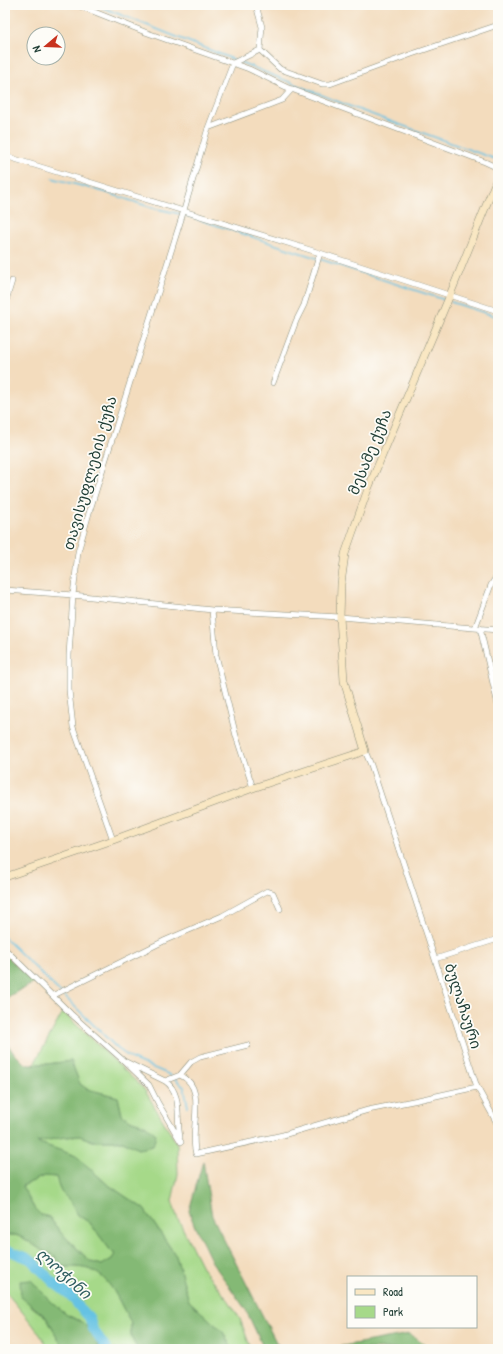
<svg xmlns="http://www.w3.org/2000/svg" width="503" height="1354" font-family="'Patrick Hand','Noto Sans Georgian',sans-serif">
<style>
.green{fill:#a6d989;stroke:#628b5e}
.forest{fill:#84b975;stroke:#527b54;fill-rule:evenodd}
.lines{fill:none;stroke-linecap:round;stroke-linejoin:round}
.stream{stroke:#65c2e3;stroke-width:1.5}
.river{stroke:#65c2e3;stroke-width:10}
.street-casing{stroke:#898c78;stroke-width:6}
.secondary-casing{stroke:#898c78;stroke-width:8}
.street{stroke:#fff;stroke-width:5}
.secondary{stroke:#f9e7c3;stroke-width:7}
.labels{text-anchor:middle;stroke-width:3.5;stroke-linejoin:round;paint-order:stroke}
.street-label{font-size:15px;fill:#1f3d34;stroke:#fdfcf7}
.water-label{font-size:16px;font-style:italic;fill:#305e60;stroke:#fdfcf7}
</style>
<rect width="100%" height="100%" fill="#fdfcf7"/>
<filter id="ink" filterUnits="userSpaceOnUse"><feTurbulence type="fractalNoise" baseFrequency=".025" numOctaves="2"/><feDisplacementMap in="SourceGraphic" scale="8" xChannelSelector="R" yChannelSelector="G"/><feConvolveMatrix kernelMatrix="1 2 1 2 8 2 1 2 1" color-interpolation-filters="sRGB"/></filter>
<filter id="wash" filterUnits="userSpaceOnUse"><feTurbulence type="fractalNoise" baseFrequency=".012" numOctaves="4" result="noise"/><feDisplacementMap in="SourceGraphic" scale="16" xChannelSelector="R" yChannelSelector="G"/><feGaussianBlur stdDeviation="0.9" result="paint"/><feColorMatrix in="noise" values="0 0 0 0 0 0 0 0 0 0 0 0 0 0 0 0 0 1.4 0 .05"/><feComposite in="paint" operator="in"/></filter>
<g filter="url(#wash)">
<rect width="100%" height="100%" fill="#f3dcbd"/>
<!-- green -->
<path class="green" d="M63,1012L144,1089L177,1144L178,1174L172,1201L177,1217L203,1269L229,1301L240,1319L251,1349H232L223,1332L189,1301L176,1256L144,1209L107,1184L76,1156L36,1142L65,1137L80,1136L93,1141H123L138,1149L145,1125L132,1121L122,1115L118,1097L87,1089L80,1084L71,1061L47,1064H34Z
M44,1176L56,1177L61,1192L70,1201L78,1215L90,1223L111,1251L115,1254L112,1259L102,1265L91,1262L61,1233L49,1217L41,1215L34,1208L22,1186Z
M5,1235H16L25,1239L43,1251L55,1256L63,1267C70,1267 79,1267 85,1268C112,1275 118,1302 131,1322C130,1333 131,1340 138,1349H99L97,1340L79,1320L68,1316L60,1310L31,1281L32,1307L46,1317L64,1349H50L33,1325L5,1291Z"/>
<!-- forest -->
<path class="forest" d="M5,955L34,983L9,996L5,1001Z
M5,1040L12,1051L25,1064H47L71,1061L80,1084L87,1089L118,1097L122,1115L132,1121L145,1125L156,1134L153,1146L138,1149L123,1141H93L80,1136L65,1137L37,1142L76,1156L107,1184L144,1209L176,1256L189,1301L223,1332L232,1349H138C131,1340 130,1333 131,1322C118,1302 112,1275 85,1268C79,1267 70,1267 63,1267L55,1256L43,1251L25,1239L16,1235H5ZM44,1176L56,1177L61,1192L70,1201L78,1215L90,1223L111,1251L115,1254L112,1259L102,1265L91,1262L61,1233L49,1217L41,1215L34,1208L22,1186Z
M203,1161L212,1216L277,1344L286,1349H264L246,1310L212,1262L195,1227L189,1211Z
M31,1280C41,1291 51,1302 62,1311C67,1316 72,1317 78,1320C89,1325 96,1338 99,1349H64L46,1317L21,1297L20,1281Z
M409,1334L425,1345L438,1349H326Z"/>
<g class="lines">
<!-- stream -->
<path class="stream" d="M96,5L235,60
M240,62L354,108L498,160
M52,178L108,193L153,208L181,214
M185,215L445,300
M451,302L498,317
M5,938L118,1049L132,1059L168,1074L172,1077
M175,1079L184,1087L188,1107"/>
<!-- river -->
<path class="river" d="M5,1249L30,1259L54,1283L70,1295L81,1309L89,1317L93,1329L107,1349"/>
</g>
</g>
<g filter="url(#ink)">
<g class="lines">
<defs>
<path id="street" d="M77,5L145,32L249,69L286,87L485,162L498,168
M260,50L280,69L322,84H330L412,54L498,25
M208,128L282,100L292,89
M5,156L320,253L498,311
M5,304L12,281
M273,383L296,321L304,305L320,253
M5,590L73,595L212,610L340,617L498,630
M212,610L216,655L236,736L253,788
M475,628L491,585L498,574
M480,628L498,705
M365,751L371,765L477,1087L498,1125
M113,840L73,727L69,690V655L73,595L78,552L89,513L184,210L208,128L233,63L260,50L262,27L256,5
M5,949L71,1014L124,1061L149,1085L158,1103L181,1142
M435,959L498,939
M54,995L166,940L222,916L267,891L273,893L280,909
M124,1061L165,1081L180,1075C209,1088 188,1130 196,1154L283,1135L368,1110L418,1100L477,1087
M180,1075L191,1062L200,1057L248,1045
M165,1081C183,1093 176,1119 180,1137"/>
<path id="secondary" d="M5,877L113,840L253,788L365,751L344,681L340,617L341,584L345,554L368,489L450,295L498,176"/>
</defs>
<!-- street casing -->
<use href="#street" class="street-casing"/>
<!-- secondary casing -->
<use href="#secondary" class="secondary-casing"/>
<!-- street -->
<use href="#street" class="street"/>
<!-- secondary -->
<use href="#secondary" class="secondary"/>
</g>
</g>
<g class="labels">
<!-- street labels -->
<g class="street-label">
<text transform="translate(370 452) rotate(-68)" y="5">მესამე ქუჩა</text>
<text transform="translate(90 473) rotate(-74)" y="5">თავისუფლების ქუჩა</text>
<text transform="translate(463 1006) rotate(72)" y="5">ბულაჩაური</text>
</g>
<!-- water labels -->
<g class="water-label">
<text transform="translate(64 1273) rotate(42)" y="6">ლოჭინი</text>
</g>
</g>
<!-- margin -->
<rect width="503" height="1354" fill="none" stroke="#fdfcf7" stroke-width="20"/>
<!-- legend -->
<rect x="347" y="1276" width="130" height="52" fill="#fdfcf7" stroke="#a4b0a9"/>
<rect x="355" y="1289" width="20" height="6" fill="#f9e7c3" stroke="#a4b0a9"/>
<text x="383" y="1296" font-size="12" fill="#1f3d34">Road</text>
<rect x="355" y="1306" width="20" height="12" fill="#a6d989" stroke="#a4b0a9"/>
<text x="383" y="1316" font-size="12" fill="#1f3d34">Park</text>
<!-- north arrow -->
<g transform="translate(46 46) rotate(251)"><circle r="19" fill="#fdfcf7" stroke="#a4b0a9"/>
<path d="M0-3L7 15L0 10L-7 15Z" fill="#c8321e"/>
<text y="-6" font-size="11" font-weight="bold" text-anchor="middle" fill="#1f3d34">N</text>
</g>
</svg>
